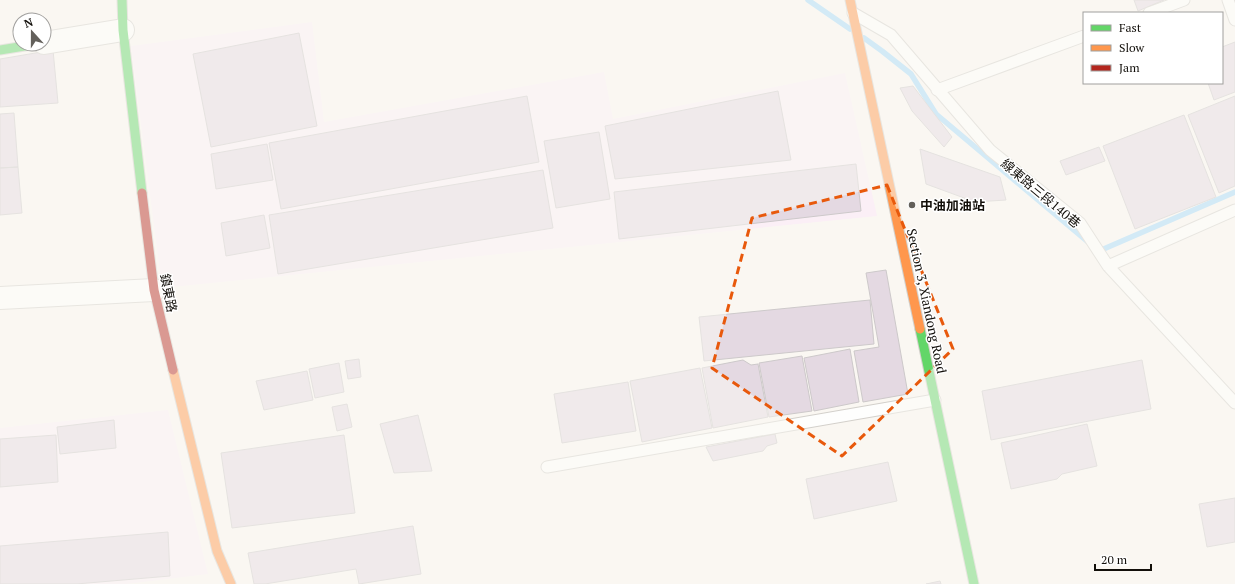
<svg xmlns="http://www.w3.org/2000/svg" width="1235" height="584" font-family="'PT Serif','Noto Sans TC',serif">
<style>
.industrial{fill:#fbeff6}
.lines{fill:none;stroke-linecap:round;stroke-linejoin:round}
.stream{stroke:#a5d9fa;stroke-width:5.5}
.building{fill:#e4d9e2;stroke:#cdc9ca}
.lane-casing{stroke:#d3d0cb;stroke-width:13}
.street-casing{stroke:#d3d0cb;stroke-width:24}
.fast-casing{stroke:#d3d0cb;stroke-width:11}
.slow-casing{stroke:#d3d0cb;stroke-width:11}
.jam-casing{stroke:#d3d0cb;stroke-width:11}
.lane{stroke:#fefefd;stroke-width:11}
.street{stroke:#fefefd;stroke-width:22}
.fast{stroke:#63d668;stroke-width:9}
.slow{stroke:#ff974d;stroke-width:9}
.jam{stroke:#b3261e;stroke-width:9}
.marked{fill:none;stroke:#e8590c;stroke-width:3;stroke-dasharray:8 5;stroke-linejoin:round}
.poi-dot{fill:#63605b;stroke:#fff;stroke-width:1.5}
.labels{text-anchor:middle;stroke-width:3;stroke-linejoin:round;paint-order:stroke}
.street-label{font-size:13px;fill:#120f0a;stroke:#fff}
.poi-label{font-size:13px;font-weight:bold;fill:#120f0a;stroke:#fff;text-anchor:start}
</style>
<rect width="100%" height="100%" fill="#faf7f2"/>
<!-- industrial -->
<path class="industrial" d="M312,22L324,122L604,72L613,119L845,73L877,216L162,288L131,46Z
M168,410L208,574L126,584H0V428Z"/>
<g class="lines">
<!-- stream -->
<path class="stream" d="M808,0L850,29
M864,38L882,51L911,74L936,114L1088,242
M1098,250L1099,251L1235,192"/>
</g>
<!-- building -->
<path class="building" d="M1134,0H1164L1138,11Z
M299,33L317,126L211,147L193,54Z
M1235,42V92L1214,100L1208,83H1222V47Z
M53,50L58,103L0,107V59Z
M913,86L952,137L944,147L912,111L900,88Z
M778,91L791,160L615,179L605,126Z
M527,96L539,162L281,209L269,143Z
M1235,96V186L1219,193L1188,115Z
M14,113L18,167L0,168V114Z
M1184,115L1216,197L1135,229L1103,146Z
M599,132L610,199L556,208L544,141Z
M267,144L273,180L216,189L211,154Z
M1099,147L1105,161L1066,175L1060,161Z
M920,149L1000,177L1006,200L975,202L926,184Z
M856,164L861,211L619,239L614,192Z
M18,167L22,213L0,215V168Z
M543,170L553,228L278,274L269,215Z
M264,215L270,248L226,256L221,223Z
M886,270L908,394L863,402L854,351L879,347L866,273Z
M870,300L874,344L704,361L699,317Z
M850,349L859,402L814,411L804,358Z
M802,356L812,411L769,417L759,363Z
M359,359L361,377L348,379L345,361Z
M743,360L751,365L758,364L768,417L713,428L702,368Z
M1142,360L1151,409L991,440L982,391Z
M339,363L344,392L315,398L309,369Z
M700,368L712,428L642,442L630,381Z
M307,371L313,400L264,410L256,381Z
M628,382L636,431L562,443L554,394Z
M347,404L352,427L337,431L332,407Z
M418,415L432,471L394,473L380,424Z
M114,420L116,448L60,454L57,427Z
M1087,424L1097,466L1062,474L1057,479L1011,489L1001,443Z
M775,434L777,443L767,446L763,451L713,461L706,447Z
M56,435L58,482L0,487V439Z
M344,435L355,513L232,528L221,453Z
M888,462L897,501L814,519L806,479Z
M1235,498V542L1207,547L1199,504Z
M413,526L421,574L359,584L356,569L265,584H254L248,553Z
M168,532L170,576L76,584H0V546Z
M940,581L941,584H926Z"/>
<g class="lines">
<defs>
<path id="lane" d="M1228,0L1235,20
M853,13L891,35L990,150L1080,223L1108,266L1235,403
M1149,13L1184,0
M937,90L1084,36
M1108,266L1235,210
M547,467L935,400"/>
<path id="street" d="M44,43L123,30
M0,298L154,290"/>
<path id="fast" d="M122,0L123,30L142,193
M0,50L37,44
M920,329L974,584"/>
<path id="slow" d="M850,0L920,329
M173,370L217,551L231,584"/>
<path id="jam" d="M142,193L154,290L173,370"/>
</defs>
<!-- lane casing -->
<use href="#lane" class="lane-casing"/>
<!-- street casing -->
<use href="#street" class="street-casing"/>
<!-- fast casing -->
<use href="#fast" class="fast-casing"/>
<!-- slow casing -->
<use href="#slow" class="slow-casing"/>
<!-- jam casing -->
<use href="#jam" class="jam-casing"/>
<!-- lane -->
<use href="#lane" class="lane"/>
<!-- street -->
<use href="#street" class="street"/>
<!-- fast -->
<use href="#fast" class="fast"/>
<!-- slow -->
<use href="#slow" class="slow"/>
<!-- jam -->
<use href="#jam" class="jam"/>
</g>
<!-- marked area -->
<path d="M0 0H1235V584H0ZM887,185L953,349L842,456L712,368L752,218Z" fill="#faf7f2" fill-opacity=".55" fill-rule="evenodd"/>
<path class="marked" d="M887,185L953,349L842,456L712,368L752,218Z"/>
<!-- markers -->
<circle class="poi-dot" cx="912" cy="205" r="4"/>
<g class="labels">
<!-- street labels -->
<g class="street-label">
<text transform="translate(1041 193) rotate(40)" y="5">線東路三段140巷</text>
<text transform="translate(169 293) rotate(79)" y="5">鎮東路</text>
<text transform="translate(927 301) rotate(78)" y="5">Section 3, Xiandong Road</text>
</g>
<!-- poi labels -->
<g class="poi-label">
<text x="920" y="210">中油加油站</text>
</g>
</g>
<!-- legend -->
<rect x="1083" y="12" width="140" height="72" fill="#ffffff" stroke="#a09f9d"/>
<rect x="1091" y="25" width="20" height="6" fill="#63d668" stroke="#a09f9d"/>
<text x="1119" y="32" font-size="12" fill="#120f0a">Fast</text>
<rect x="1091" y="45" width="20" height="6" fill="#ff974d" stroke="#a09f9d"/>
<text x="1119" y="52" font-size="12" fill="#120f0a">Slow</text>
<rect x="1091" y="65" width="20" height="6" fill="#b3261e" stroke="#a09f9d"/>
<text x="1119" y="72" font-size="12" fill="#120f0a">Jam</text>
<!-- north arrow -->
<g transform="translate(32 32) rotate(339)"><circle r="19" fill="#ffffff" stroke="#a09f9d"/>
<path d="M0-3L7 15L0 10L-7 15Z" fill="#63605b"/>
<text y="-6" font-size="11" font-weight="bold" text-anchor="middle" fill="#120f0a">N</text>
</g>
<!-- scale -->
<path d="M1095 564v6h56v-6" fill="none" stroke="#120f0a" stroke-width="2"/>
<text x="1101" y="564" font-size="12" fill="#120f0a" stroke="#ffffff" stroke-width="3" paint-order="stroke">20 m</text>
</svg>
